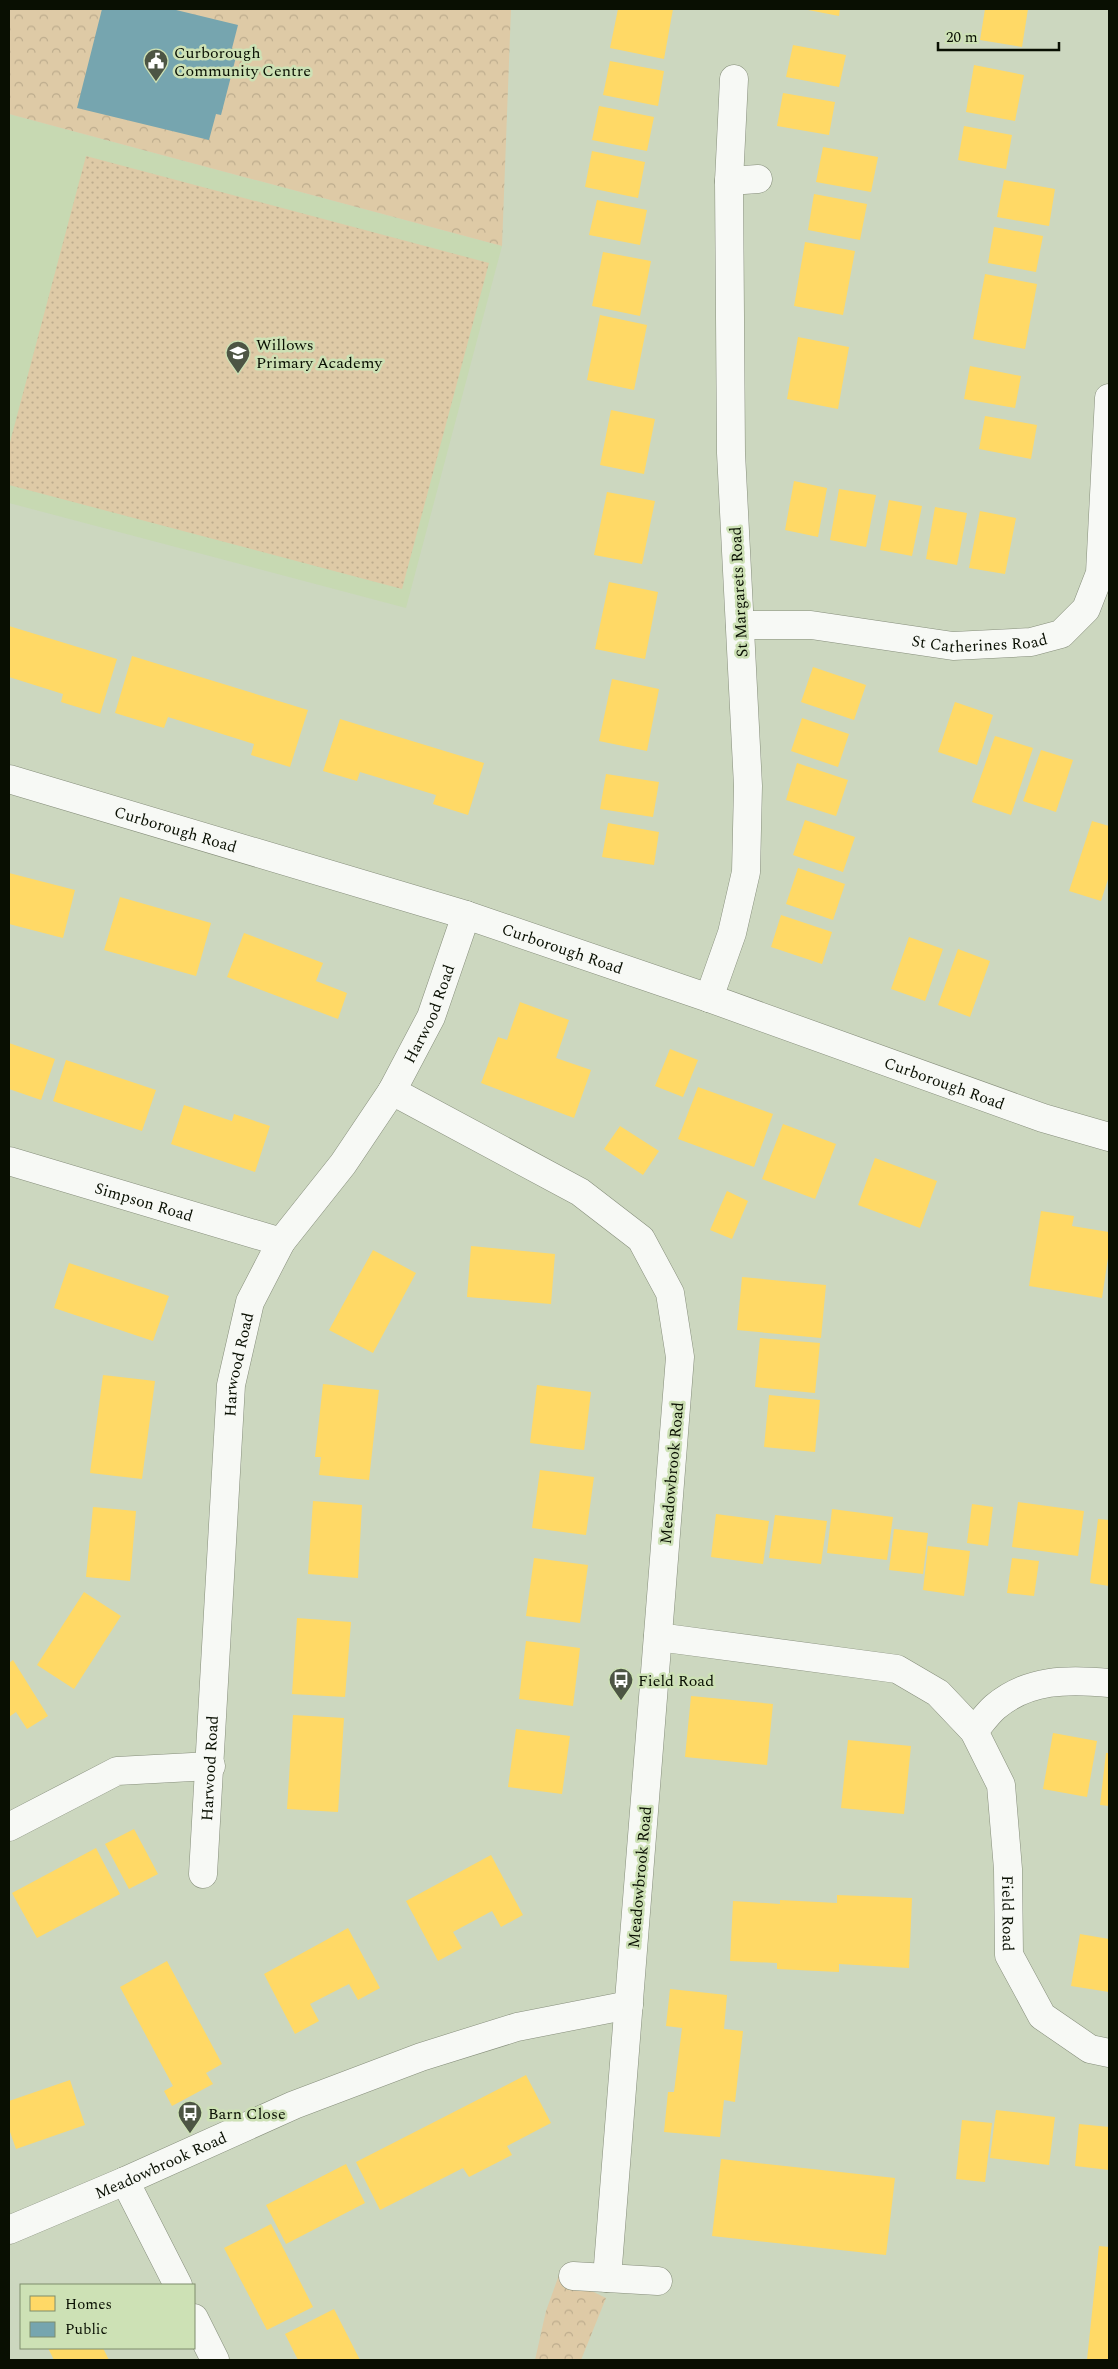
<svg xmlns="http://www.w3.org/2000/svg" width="1118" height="2369" font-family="Spectral,serif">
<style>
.built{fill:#c7d9b2}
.grass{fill:url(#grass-dots)}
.forest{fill:url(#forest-crowns)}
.homes{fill:#ffd966}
.public{fill:#76a5af}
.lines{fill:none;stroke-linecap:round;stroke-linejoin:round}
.minor-casing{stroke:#868e7b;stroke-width:29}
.tertiary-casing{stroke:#868e7b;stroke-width:29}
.minor{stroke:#f7f9f5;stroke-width:28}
.tertiary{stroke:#f7f9f5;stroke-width:28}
.labels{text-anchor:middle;stroke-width:5;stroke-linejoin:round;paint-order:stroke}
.poi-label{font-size:16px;fill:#090f02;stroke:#cde1b5;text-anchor:start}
.street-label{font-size:16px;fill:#090f02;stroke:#cde1b5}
</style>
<defs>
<pattern id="grass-dots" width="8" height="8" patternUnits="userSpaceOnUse" patternTransform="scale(1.25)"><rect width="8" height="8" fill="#decaa6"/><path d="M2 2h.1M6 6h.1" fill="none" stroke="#bdac8d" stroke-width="1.8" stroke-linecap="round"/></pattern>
<pattern id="forest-crowns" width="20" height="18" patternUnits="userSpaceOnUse" patternTransform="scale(1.25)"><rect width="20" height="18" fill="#decaa6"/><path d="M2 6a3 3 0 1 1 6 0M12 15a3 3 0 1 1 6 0" fill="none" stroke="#bdac8d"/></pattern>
</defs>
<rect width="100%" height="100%" fill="#ccd7bf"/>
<!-- built -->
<path class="built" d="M9,114L502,246L406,608L9,503Z"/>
<!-- grass -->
<path class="grass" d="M86,156L489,263L402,589L9,485V446Z"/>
<!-- forest -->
<path class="forest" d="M9,9H511L502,246L9,114Z
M559,2275L606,2298L581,2360H535L546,2311Z"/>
<!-- homes -->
<path class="homes" d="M618,9H673L664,59L610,48Z
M803,9H840L839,16Z
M985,9H1028L1022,47L980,40Z
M793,45L846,55L839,87L786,77Z
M610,61L664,71L658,106L603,95Z
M974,65L1024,75L1015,121L966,112Z
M783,93L835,102L829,135L777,126Z
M599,106L654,117L647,151L592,140Z
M964,126L1012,135L1006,169L958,160Z
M823,147L878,157L871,192L816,182Z
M592,151L645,162L638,198L585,187Z
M1004,180L1055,189L1049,226L997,217Z
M814,194L867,204L860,240L808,230Z
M597,200L647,210L640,245L589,235Z
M994,227L1043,236L1036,272L988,263Z
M805,242L855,251L843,315L794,306Z
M603,252L651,261L640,316L592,306Z
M985,274L1037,284L1025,349L973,339Z
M600,315L647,325L634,390L587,380Z
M798,337L849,347L838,409L787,399Z
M970,366L1021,376L1015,408L964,399Z
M611,410L655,419L644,474L600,465Z
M985,416L1037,425L1031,459L979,449Z
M794,481L827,488L818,537L785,530Z
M839,489L876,495L866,547L830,540Z
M607,492L655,501L642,564L594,555Z
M889,500L922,506L912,556L880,550Z
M935,507L967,513L957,565L926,559Z
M980,511L1016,518L1005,574L969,568Z
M609,582L658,592L645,659L595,649Z
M9,626L117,659L100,714L61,702L63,694L9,677Z
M132,656L308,710L290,767L251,755L254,744L168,717L164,728L115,713Z
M813,667L866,685L854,720L801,702Z
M612,679L659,689L647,751L599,741Z
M955,702L993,715L977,765L938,752Z
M802,718L849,734L838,767L791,751Z
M340,719L484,763L468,815L433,804L436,795L360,772L357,781L323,771Z
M995,736L1033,748L1011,815L972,802Z
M1041,750L1073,760L1056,812L1023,801Z
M797,763L848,780L836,816L786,800Z
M606,774L659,782L653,817L600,809Z
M805,820L855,837L843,872L793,855Z
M1092,821L1109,826V876L1101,901L1069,891Z
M608,823L659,832L654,865L602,857Z
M798,868L845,884L833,920L786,904Z
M9,873L75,890L63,938L9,924Z
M120,897L211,923L196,976L104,950Z
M781,915L832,932L822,964L771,947Z
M244,933L323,963L316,981L347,993L338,1019L227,977Z
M909,937L943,949L925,1001L891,989Z
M958,949L990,961L970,1017L938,1005Z
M520,1002L569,1020L556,1058L591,1070L574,1118L481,1083L498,1037L507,1040Z
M9,1043L55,1059L41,1100L9,1089Z
M670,1049L698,1060L683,1097L655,1086Z
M66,1060L156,1090L142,1131L53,1101Z
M698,1087L773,1114L754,1167L678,1139Z
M184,1105L232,1121L234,1114L270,1126L255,1172L171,1144Z
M783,1124L836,1144L815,1199L762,1179Z
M620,1126L659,1151L643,1175L604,1149Z
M875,1158L937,1181L920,1228L858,1205Z
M727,1191L748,1201L732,1239L710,1230Z
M1041,1211L1074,1216L1072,1226L1109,1232V1251L1102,1298L1029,1286Z
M471,1246L555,1254L551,1304L467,1297Z
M373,1250L416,1273L373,1353L329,1330Z
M69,1263L169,1296L153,1341L54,1308Z
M742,1277L826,1285L821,1338L737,1330Z
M760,1338L820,1343L815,1393L755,1387Z
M103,1375L155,1381L142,1479L90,1473Z
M323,1384L379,1390L369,1480L319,1475L321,1457H315Z
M537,1385L591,1392L584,1450L530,1443Z
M769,1395L820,1400L815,1452L764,1447Z
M540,1470L594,1477L586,1535L532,1528Z
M313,1501L362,1505L358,1578L308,1574Z
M1018,1502L1084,1511L1078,1556L1012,1547Z
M972,1504L993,1507L988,1546L967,1543Z
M93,1507L136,1511L130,1581L86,1577Z
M832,1509L893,1517L887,1560L827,1553Z
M716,1514L769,1521L763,1564L711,1557Z
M775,1515L827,1521L821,1564L769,1558Z
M1098,1519L1109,1520V1586L1090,1583Z
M894,1529L928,1533L923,1574L889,1570Z
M928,1546L970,1551L964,1596L923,1590Z
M534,1558L588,1565L580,1623L526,1616Z
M1012,1558L1039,1561L1034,1596L1007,1593Z
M84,1592L121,1616L74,1689L37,1665Z
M297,1618L351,1622L345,1697L292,1694Z
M526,1641L580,1648L573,1706L519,1699Z
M13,1660L48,1716L27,1729L16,1712L9,1717V1663Z
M691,1696L773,1704L767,1765L685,1757Z
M293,1715L344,1718L338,1812L287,1809Z
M516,1729L570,1736L562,1794L508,1787Z
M1053,1733L1097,1741L1087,1797L1043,1789Z
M848,1740L911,1746L904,1814L841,1808Z
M1106,1753H1109V1806L1100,1805Z
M134,1829L158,1874L129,1889L105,1844Z
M96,1848L120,1894L37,1938L12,1893Z
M491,1855L523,1915L501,1927L492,1911L453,1932L462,1948L438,1961L406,1901Z
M837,1895L912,1898L909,1968L839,1964V1972L777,1969V1963L730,1961L733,1901L780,1904V1900L837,1903Z
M348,1928L380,1988L358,2000L349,1984L310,2004L319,2021L295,2034L264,1974Z
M1080,1934L1109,1939V1992L1071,1986Z
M167,1961L222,2064L206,2073L213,2084L172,2106L164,2091L173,2086L120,1987Z
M670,1989L727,1995L724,2029L743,2031L735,2102L724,2100L720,2137L664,2132L668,2092H674L682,2028L666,2026Z
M526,2075L551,2123L507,2146L512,2155L469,2177L463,2168L380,2210L356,2162Z
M70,2080L85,2125L16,2149L9,2129V2101Z
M996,2110L1055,2117L1049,2165L990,2158Z
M962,2120L992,2123L985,2182L956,2179Z
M1079,2124L1109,2127V2170L1075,2166Z
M721,2159L895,2178L886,2255L712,2236Z
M346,2164L365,2203L286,2244L266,2205Z
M271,2224L313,2307L267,2330L224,2248Z
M1099,2246L1109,2247V2360H1087Z
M334,2309L360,2360H298L285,2334Z
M48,2348H103L109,2360H54Z"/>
<!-- public -->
<path class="public" d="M102,9H172L238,25L230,56L236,57L221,115L216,114L209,140L77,108Z"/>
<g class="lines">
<defs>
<g id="minor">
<path d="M729,181L758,179"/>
<path id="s1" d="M740,625H811L953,646L1031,642L1061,634L1086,609L1100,573L1109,398"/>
<path d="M709,998L732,933L746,872L748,786L731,453L729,181L734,79"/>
<path d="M392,1091L580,1192L641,1239L670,1293L680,1357L607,2278"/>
<path id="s2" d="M9,1161L281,1242"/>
<path id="s3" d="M658,1637L897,1669L938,1693L974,1731L1001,1785L1008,1869L1009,1955L1042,2016L1090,2049L1109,2053"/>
<path d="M974,1731C981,1723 987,1714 995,1707C1028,1679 1068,1679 1109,1683"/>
<path d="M9,1827L117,1771L211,1766"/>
<path id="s4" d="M203,1874L231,1385L250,1302L281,1242L343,1164L392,1091L431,1017L466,915"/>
<path d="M125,2181L178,2285"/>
<path id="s5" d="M9,2230L125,2181L294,2105L421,2057L517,2027L629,2005"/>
<path d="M573,2276L658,2281"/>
<path d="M194,2318L215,2360"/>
</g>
<g id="tertiary">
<path id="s6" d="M9,779L466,915L709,998L1043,1118L1109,1137"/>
</g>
</defs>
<!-- minor casing -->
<use href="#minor" class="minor-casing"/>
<!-- tertiary casing -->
<use href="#tertiary" class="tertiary-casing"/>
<!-- minor -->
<use href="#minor" class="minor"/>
<!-- tertiary -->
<use href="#tertiary" class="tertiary"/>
</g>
<!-- icons -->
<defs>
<symbol id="civic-pin" viewBox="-11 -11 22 30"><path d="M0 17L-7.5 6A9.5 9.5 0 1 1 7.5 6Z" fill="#4d5544" stroke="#cde1b5"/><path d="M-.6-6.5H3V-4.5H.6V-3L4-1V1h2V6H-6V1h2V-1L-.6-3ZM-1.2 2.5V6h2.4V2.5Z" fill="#fff"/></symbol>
<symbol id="school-pin" viewBox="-11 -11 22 30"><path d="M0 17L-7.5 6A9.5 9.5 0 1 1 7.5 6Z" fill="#4d5544" stroke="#cde1b5"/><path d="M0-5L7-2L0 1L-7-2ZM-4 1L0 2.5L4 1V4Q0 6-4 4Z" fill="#fff"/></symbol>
<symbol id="bus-pin" viewBox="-11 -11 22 30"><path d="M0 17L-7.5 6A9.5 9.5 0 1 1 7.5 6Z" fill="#4d5544" stroke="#cde1b5"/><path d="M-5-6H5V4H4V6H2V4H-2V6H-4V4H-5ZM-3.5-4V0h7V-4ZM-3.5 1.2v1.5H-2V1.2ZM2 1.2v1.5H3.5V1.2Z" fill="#fff"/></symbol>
</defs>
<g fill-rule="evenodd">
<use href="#civic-pin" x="142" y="47" width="28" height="38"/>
<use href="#school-pin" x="224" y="339" width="28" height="38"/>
<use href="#bus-pin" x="607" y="1666" width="28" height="38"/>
<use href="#bus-pin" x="176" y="2099" width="28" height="38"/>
</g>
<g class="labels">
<!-- poi labels -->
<g class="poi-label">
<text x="174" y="58">Curborough<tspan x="174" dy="18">Community Centre</tspan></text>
<text x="256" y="350">Willows<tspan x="256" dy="18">Primary Academy</tspan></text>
<text x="638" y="1686">Field Road</text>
<text x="208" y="2119">Barn Close</text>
</g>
<!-- street labels -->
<g class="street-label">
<text transform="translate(738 592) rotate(-93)" y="6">St Margarets Road</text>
<text dy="6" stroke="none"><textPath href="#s1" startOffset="241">St Catherines Road</textPath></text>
<text dy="6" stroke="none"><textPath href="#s6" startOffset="174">Curborough Road</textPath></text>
<text dy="6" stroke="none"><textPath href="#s6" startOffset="579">Curborough Road</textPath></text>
<text dy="6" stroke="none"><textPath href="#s4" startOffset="916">Harwood Road</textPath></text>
<text dy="6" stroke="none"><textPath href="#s6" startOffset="984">Curborough Road</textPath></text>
<text dy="6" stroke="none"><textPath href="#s2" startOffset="141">Simpson Road</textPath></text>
<text dy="6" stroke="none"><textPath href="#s4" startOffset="511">Harwood Road</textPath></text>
<text transform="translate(671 1473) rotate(-85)" y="6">Meadowbrook Road</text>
<text dy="6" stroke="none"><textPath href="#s4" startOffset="106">Harwood Road</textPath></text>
<text transform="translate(639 1877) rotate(-85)" y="6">Meadowbrook Road</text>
<text dy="6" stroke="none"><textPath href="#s3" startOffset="530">Field Road</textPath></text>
<text dy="6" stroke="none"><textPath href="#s5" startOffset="165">Meadowbrook Road</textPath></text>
</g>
</g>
<!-- border -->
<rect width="1118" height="2369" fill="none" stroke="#090f02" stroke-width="20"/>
<!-- legend -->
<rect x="20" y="2284" width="175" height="65" fill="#cde1b5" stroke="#7f8d6d"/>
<rect x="30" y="2296" width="25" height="15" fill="#ffd966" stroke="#7f8d6d"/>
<text x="65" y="2309" font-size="15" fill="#090f02">Homes</text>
<rect x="30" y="2322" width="25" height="15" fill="#76a5af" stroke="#7f8d6d"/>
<text x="65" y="2334" font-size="15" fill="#090f02">Public</text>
<!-- scale -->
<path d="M938 42v8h121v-8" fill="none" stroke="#090f02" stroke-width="2.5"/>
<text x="946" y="42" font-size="15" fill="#090f02" stroke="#cde1b5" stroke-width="4" paint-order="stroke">20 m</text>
</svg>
